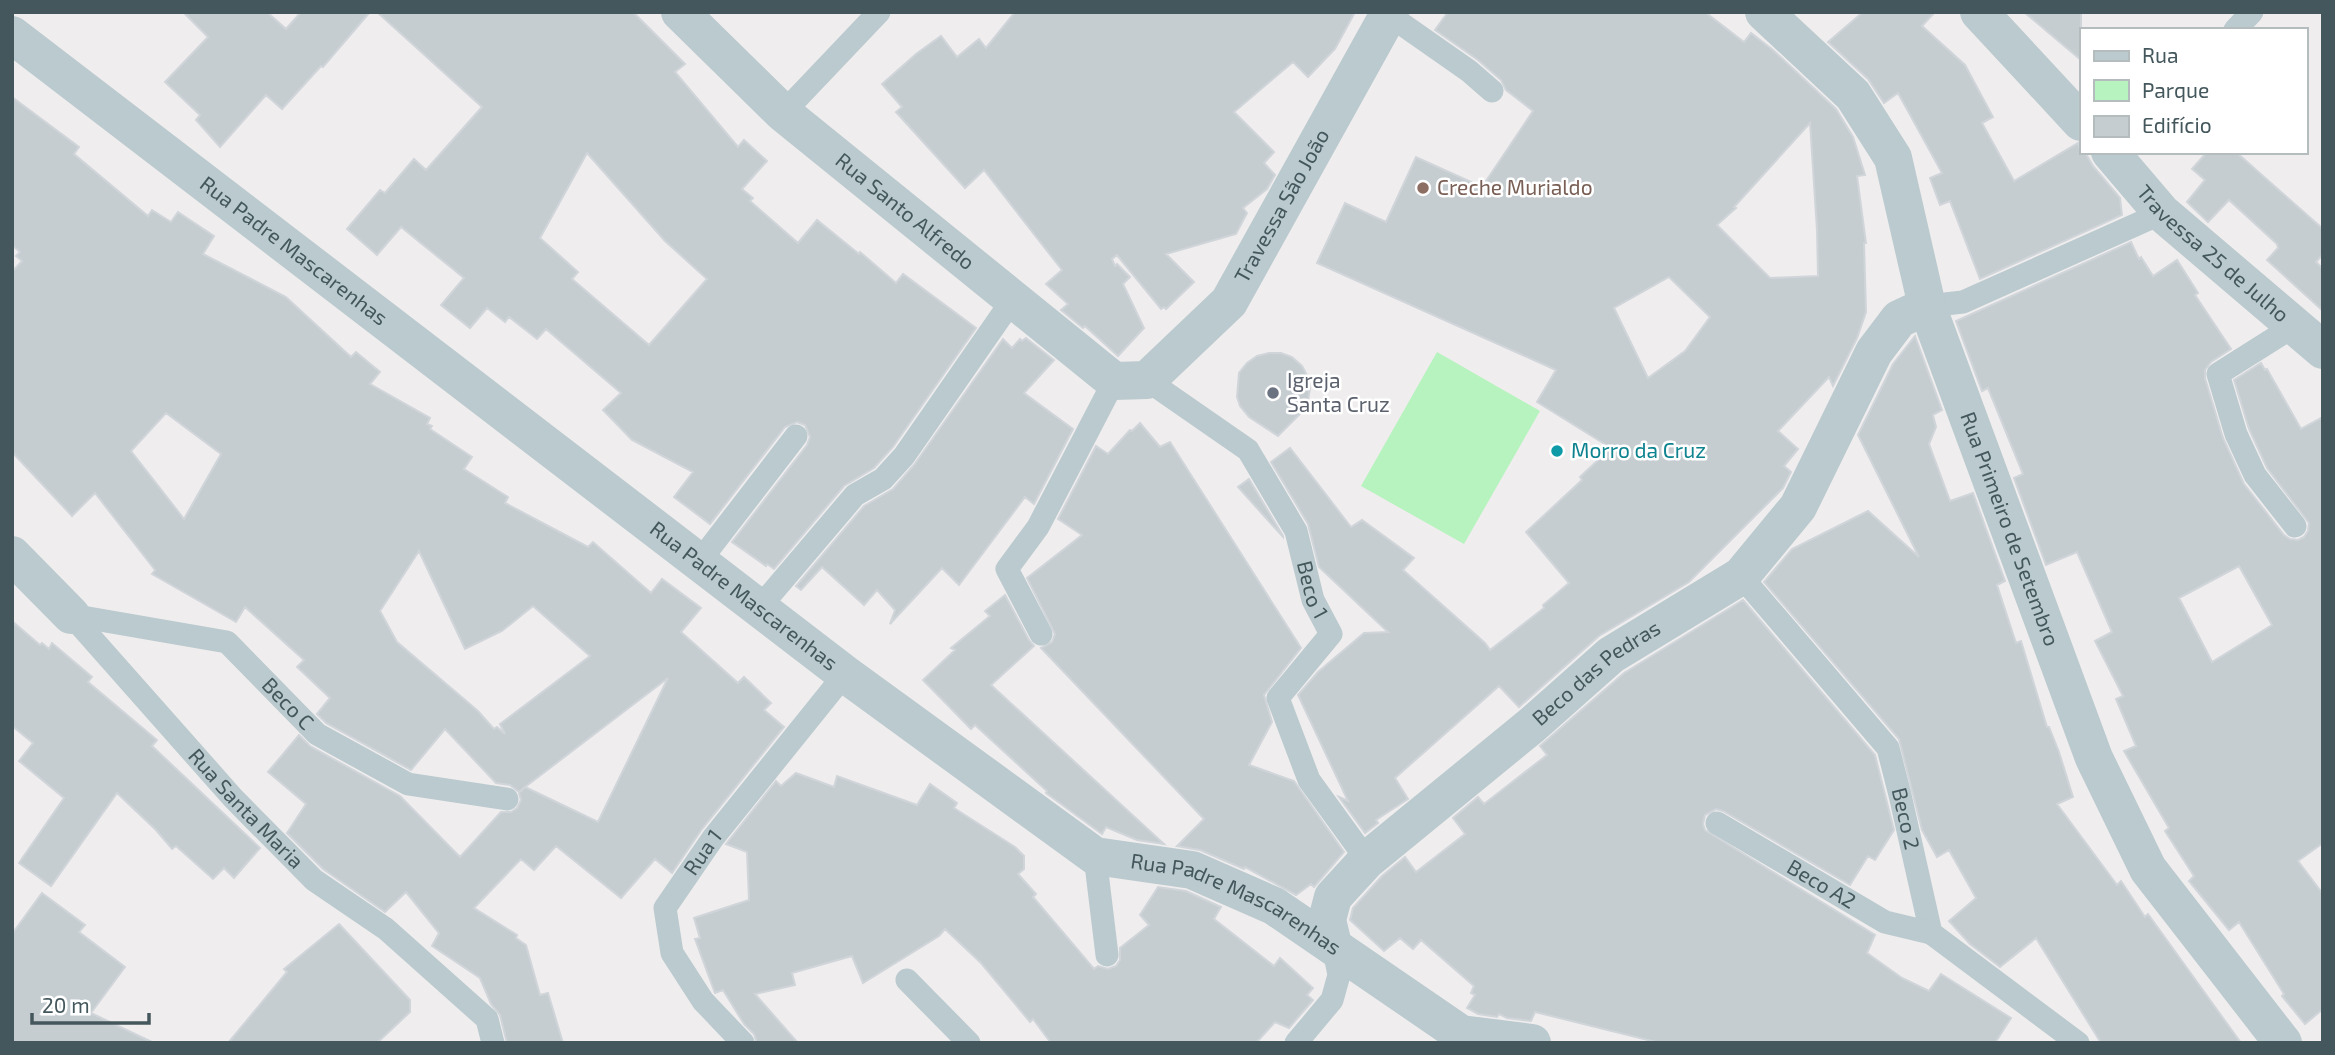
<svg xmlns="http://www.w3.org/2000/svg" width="2335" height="1055" font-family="'Exo 2',sans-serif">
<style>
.green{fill:#b6f3be}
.building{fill:#c6cdd1;stroke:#d0d5da;stroke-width:2;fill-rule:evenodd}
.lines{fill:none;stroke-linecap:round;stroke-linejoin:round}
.service{stroke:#bacace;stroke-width:23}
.minor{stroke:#bacace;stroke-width:38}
.education-dot{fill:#8d6e63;stroke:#fff;stroke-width:2.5}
.worship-dot{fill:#6b7280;stroke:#fff;stroke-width:2.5}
.culture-dot{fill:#0f9aa8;stroke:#fff;stroke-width:2.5}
.labels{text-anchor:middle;stroke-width:5;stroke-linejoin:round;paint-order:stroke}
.education-label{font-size:21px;fill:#785e54;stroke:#fff;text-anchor:start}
.street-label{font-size:21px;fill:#44575c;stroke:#fff}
.worship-label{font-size:21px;fill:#5b616d;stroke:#fff;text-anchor:start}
.culture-label{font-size:21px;fill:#0d838f;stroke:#fff;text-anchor:start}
</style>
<rect width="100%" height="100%" fill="#f0edee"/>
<!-- green -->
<path class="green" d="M1437,352L1540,411L1464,544L1361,486Z"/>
<!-- building -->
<path class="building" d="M183,12H267L286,29L301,12H370L323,67L321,66L282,109L266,95L220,147L196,120L200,115L165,82L208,37Z
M377,12H633L685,64L675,72L738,147L744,140L767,161L742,189L753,198L750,201L798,243L817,220L859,254L860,252L896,283L903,274L976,328L893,447L874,468L844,486L774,569L767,564L766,566L732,542L807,445L810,437L805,425L797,422L785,427L710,524L674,497L693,472L632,440L603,410L621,393L546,329L537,339L509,317L505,322L487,308L470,328L441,305L464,278L401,227L377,255L347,229L380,190L385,193L414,159L426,170L482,107ZM587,153L665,241L707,279L649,345L572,279L578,272L540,238Z
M1015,12H1355L1335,49L1308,77L1293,62L1234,112L1274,152L1264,163L1275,175L1267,189L1243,208L1247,213L1236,234L1166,254L1194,282L1166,309L1164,307L1161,309L1117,255L1112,259L1115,266L1117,264L1130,277L1123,284L1144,328L1118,356L1085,326L1083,328L1061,310L1068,304L1046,284L1062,270L984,170L965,188L896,112L902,107L882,84L916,54L941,36L957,57L979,39L986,48Z
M1448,12H1705L1744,42L1751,33L1773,50L1836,109L1853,137L1865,175L1857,176L1866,243H1864L1866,312L1857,338L1833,386L1829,377L1778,431L1798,449L1784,466L1791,472L1783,488L1689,582L1599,636L1519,707L1499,686L1395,778L1408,799L1376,820L1378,823L1365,833L1339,797L1348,801L1298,695L1318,672L1364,633L1388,632L1319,567L1308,524L1271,462L1290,448L1351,527L1362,520L1414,558L1403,570L1485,643L1490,650L1544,608L1543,605L1569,583L1526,532L1582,480L1580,477L1611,448L1537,402L1556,370L1317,263L1345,203L1386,222L1416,157L1482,187L1533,111L1506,90L1501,80L1478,60L1435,30ZM1810,123L1817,230L1818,276L1770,278L1717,225L1736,208L1734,207ZM1669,277L1710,317L1685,351L1648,378L1614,308Z
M1863,12H1935L1922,26L1965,65L1993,117L1982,123L2014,181L2078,143L2081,152H2085L2093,166L2120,198L2122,215L1980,279L1950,201L1940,205L1930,178L1942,173L1898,93L1884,103L1868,79L1828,42Z
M2024,12H2081V60Z
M12,97L79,147L74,154L148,216L152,210L171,222L178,212L214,236L203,254L286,297L351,357L356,352L380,372L370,384L430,418L427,424L432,426L430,429L472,457L464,469L508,497L505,503L588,547L593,542L651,593L662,579L701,608L681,632L738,683L744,677L771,703L764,710L784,727L702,829L672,873L655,859L621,898L556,846L534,870L521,859L474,908L517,935L516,938L526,945L540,995L548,993L563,1043H507L500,1015L491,1004L480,978L432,946L439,933L406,892L385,912L323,869L287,833L306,804L268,772L299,735L310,746L400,796L460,857L501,812H511L517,808L521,800L519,793L525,787L519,792L510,785L496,783L445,729L411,770L326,723L317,714L330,698L297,667L304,660L245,607L236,622L152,574L155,570L95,493L72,516L12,452V272L22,261L16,256L20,252L12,245ZM166,413L221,454L184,519L131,451ZM419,551L465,649L502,631L533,606L590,656L500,724L505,734L497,727L494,729L478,711L397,642L380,611ZM668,678L598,822L525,787L529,784Z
M2207,152H2236L2323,229V254L2316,262L2323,269V311L2267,260L2278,248L2277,244L2229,200L2208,222L2187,202L2205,180L2192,169Z
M2131,242L2139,259L2141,257L2153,276L2177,260L2198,293L2195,295L2231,349L2211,362L2205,370V378L2223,438L2244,484L2284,535L2290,539L2298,540L2304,537L2308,531L2309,523L2267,468L2249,429L2234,380L2261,363L2265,370L2267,369L2301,429L2323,417V843L2298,861L2323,894V1009L2305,1024L2282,996L2284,994L2239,922L2229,930L2189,881L2194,876L2165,831L2169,828L2124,751L2136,746L2116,699L2123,696L2095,641L2112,632L2077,552L2046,565L2014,478L2023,474L1988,388L1982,391L1956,321ZM2239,566L2272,625L2212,662L2179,598Z
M1915,336L1942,410L1933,415L1936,427L1929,444L1950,501L1973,493L2005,581L1997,585L2016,643L2021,641L2047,727H2049L2059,752L2073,797L2057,804L2117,885L2121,881L2145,917L2148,914L2241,1043H2101L2036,938L2000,967L1970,944L1949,921L1976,898L1949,850L1937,857L1922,830L1899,739L1764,582L1792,549L1868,511L1919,557L1858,435L1893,364Z
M1026,338L1054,360L1024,393L1073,429L1034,504L1025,497L959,585L942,568L890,624L895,610L877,590L864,605L822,567L801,590L796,586L864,506L893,489L914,465L1003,339L1012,348L1020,339L1022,341Z
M1269,353H1281L1292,357L1302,366L1308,377L1310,388L1308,401L1303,411L1278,436L1249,417L1240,406L1237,397L1239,373L1247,363L1257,356Z
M1140,423L1160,447L1170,442L1301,648L1264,695L1272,722L1249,765L1294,781L1344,852L1314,887L1311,884L1296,895L1245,867L1244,869L1200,850L1177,846L1204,819L1041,648L1052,642L1055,634L1027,578L1082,535L1058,519L1096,446L1108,454L1130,430L1132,431Z
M1249,479L1283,536V537L1238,487Z
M1005,595L1029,640L1034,646L991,685L1164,844L1137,840L1106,827L1102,834L1046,793L1047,791L975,725L971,729L923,680L955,650L951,648L990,616L985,611Z
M1743,600L1875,755L1894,830L1875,860L1868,856L1850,885L1723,811L1716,809L1705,815L1703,824L1705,830L1875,935L1867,953L1902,978L1929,991L1941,974L2011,1018L1995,1043H1660L1535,1012L1531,1021L1507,1018L1499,1014L1497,1017L1478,1014L1467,1008L1475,995L1471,993L1474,986L1421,940L1413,949L1400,938L1384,951L1350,920L1353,908L1382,876L1405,857L1416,872L1465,834L1453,818L1478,797L1484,804L1547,755L1540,746L1624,673Z
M12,621L40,645L42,643L49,649L52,643L92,677L88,682L157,740L152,746L260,848L234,878L224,868L213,879L176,846L172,849L156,830L117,793L51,886L19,863L64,798L19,761L33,743L12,726Z
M796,773L834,787L837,776L917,805L930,784L957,803L954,808L1015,847L1024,856V869L1018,874L1036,894L1033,897L1094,969L1098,966L1108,969L1116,966L1120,960V948L1149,925L1140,915L1158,887L1186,891L1221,907L1214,919L1274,966L1280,958L1313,988L1307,995L1313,1000L1289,1028L1275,1022L1256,1043H1051L1033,1019L1030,1022L981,963L945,929L939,936L863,983L852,956L792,973L795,985L755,994L798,1043H757L754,1034L744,1024L723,990L715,993L695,939L700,938L694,918L749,900L747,852L726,844L776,781L781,786Z
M42,893L85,925L79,932L125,967L91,1013L154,1043H12V934Z
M339,924L410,1000V1012L377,1043H228L287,972L284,969Z"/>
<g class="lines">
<!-- service -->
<g class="service">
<path d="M1389,15L1469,71L1492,91"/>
<path d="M2235,30L2252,12"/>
<path d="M783,113L879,12"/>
<path d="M1927,306L1963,302L2162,213"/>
<path d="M2294,326L2218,374L2236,434L2255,475L2295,526"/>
<path id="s1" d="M1147,380L1248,450L1296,531L1313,600L1331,634L1278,698L1309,780L1367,860"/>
<path d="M699,562L796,436"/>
<path id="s2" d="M1741,576L1888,748L1900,795L1931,933L2078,1043"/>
<path d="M759,608L855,495L883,479L904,456L1013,299"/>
<path id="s3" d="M71,615L233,798L314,880L386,929L487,1019L493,1043"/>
<path id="s4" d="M71,615L227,642L317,734L408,784L507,799"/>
<path d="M1041,634L1007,569L1038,527L1114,381"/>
<path id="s5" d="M1717,823L1885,922L1931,933"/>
<path d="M1095,856L1107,955"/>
<path d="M907,980L969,1043"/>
<path id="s6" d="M743,1043L703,1001L672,953L665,908L713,838L845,674"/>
<path d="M1296,1043L1332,1000L1339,975L1333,945"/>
</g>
<!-- minor -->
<g class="minor">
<path id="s7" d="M680,12L783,113L1114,381L1147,380L1229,302L1390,12"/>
<path id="s8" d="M1764,12L1853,95L1893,158L1927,306L2094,758L2148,869L2283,1043"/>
<path d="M1979,12L2081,122"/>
<path id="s9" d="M12,35L845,674L1095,856L1192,870L1274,906L1461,1034L1532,1043"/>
<path id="s10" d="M2110,152L2162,213L2323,350"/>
<path d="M12,555L71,615"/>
<path id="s11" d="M1333,945L1327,920L1333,897L1367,860L1532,725L1611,655L1741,576L1798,507L1874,352L1899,319L1927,306"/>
</g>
</g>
<!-- markers -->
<circle class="education-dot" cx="1423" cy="188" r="7"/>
<circle class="worship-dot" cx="1273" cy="393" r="7"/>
<circle class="culture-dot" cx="1557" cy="451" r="7"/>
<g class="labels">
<!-- education labels -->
<g class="education-label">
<text x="1437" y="195">Creche Murialdo</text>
</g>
<!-- street labels -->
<g class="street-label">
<text dy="7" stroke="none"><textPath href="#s7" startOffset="826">Travessa São João</textPath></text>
<text dy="7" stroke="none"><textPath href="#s7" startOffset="301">Rua Santo Alfredo</textPath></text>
<text dy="7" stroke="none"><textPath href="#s9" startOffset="355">Rua Padre Mascarenhas</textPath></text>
<text dy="7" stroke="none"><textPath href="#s10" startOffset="145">Travessa 25 de Julho</textPath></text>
<text dy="7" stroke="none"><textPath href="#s8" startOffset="586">Rua Primeiro de Setembro</textPath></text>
<text dy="7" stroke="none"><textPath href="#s1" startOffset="278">Beco 1</textPath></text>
<text dy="7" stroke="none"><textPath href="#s9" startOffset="922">Rua Padre Mascarenhas</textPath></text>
<text dy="7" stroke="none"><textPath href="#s11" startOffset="396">Beco das Pedras</textPath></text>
<text dy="7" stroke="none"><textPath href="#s4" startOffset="245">Beco C</textPath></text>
<text dy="7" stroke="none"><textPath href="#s3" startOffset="261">Rua Santa Maria</textPath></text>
<text dy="7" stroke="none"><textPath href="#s2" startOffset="299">Beco 2</textPath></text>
<text dy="7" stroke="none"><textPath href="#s6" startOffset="228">Rua 1</textPath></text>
<text dy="7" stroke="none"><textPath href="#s5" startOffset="121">Beco A2</textPath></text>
<text dy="7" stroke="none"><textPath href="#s9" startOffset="1510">Rua Padre Mascarenhas</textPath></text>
</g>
<!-- worship labels -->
<g class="worship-label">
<text x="1287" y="388">Igreja<tspan x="1287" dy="24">Santa Cruz</tspan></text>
</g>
<!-- culture labels -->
<g class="culture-label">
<text x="1571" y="458">Morro da Cruz</text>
</g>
</g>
<!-- border -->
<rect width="2335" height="1055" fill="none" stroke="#44575c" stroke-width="28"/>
<!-- legend -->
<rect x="2080" y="28" width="228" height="126" fill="#ffffff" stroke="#b4bcbe" stroke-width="2"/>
<rect x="2094" y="51" width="35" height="10" fill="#bacace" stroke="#b4bcbe" stroke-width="2"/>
<text x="2142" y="63" font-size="21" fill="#44575c">Rua</text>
<rect x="2094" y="80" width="35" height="21" fill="#b6f3be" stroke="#b4bcbe" stroke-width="2"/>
<text x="2142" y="98" font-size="21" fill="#44575c">Parque</text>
<rect x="2094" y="116" width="35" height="21" fill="#c6cdd1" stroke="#b4bcbe" stroke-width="2"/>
<text x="2142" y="133" font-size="21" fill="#44575c">Edifício</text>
<!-- scale -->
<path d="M32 1013v10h117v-10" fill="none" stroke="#44575c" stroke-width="3.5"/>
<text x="42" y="1013" font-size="21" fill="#44575c" stroke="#ffffff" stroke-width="5" paint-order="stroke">20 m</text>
</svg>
